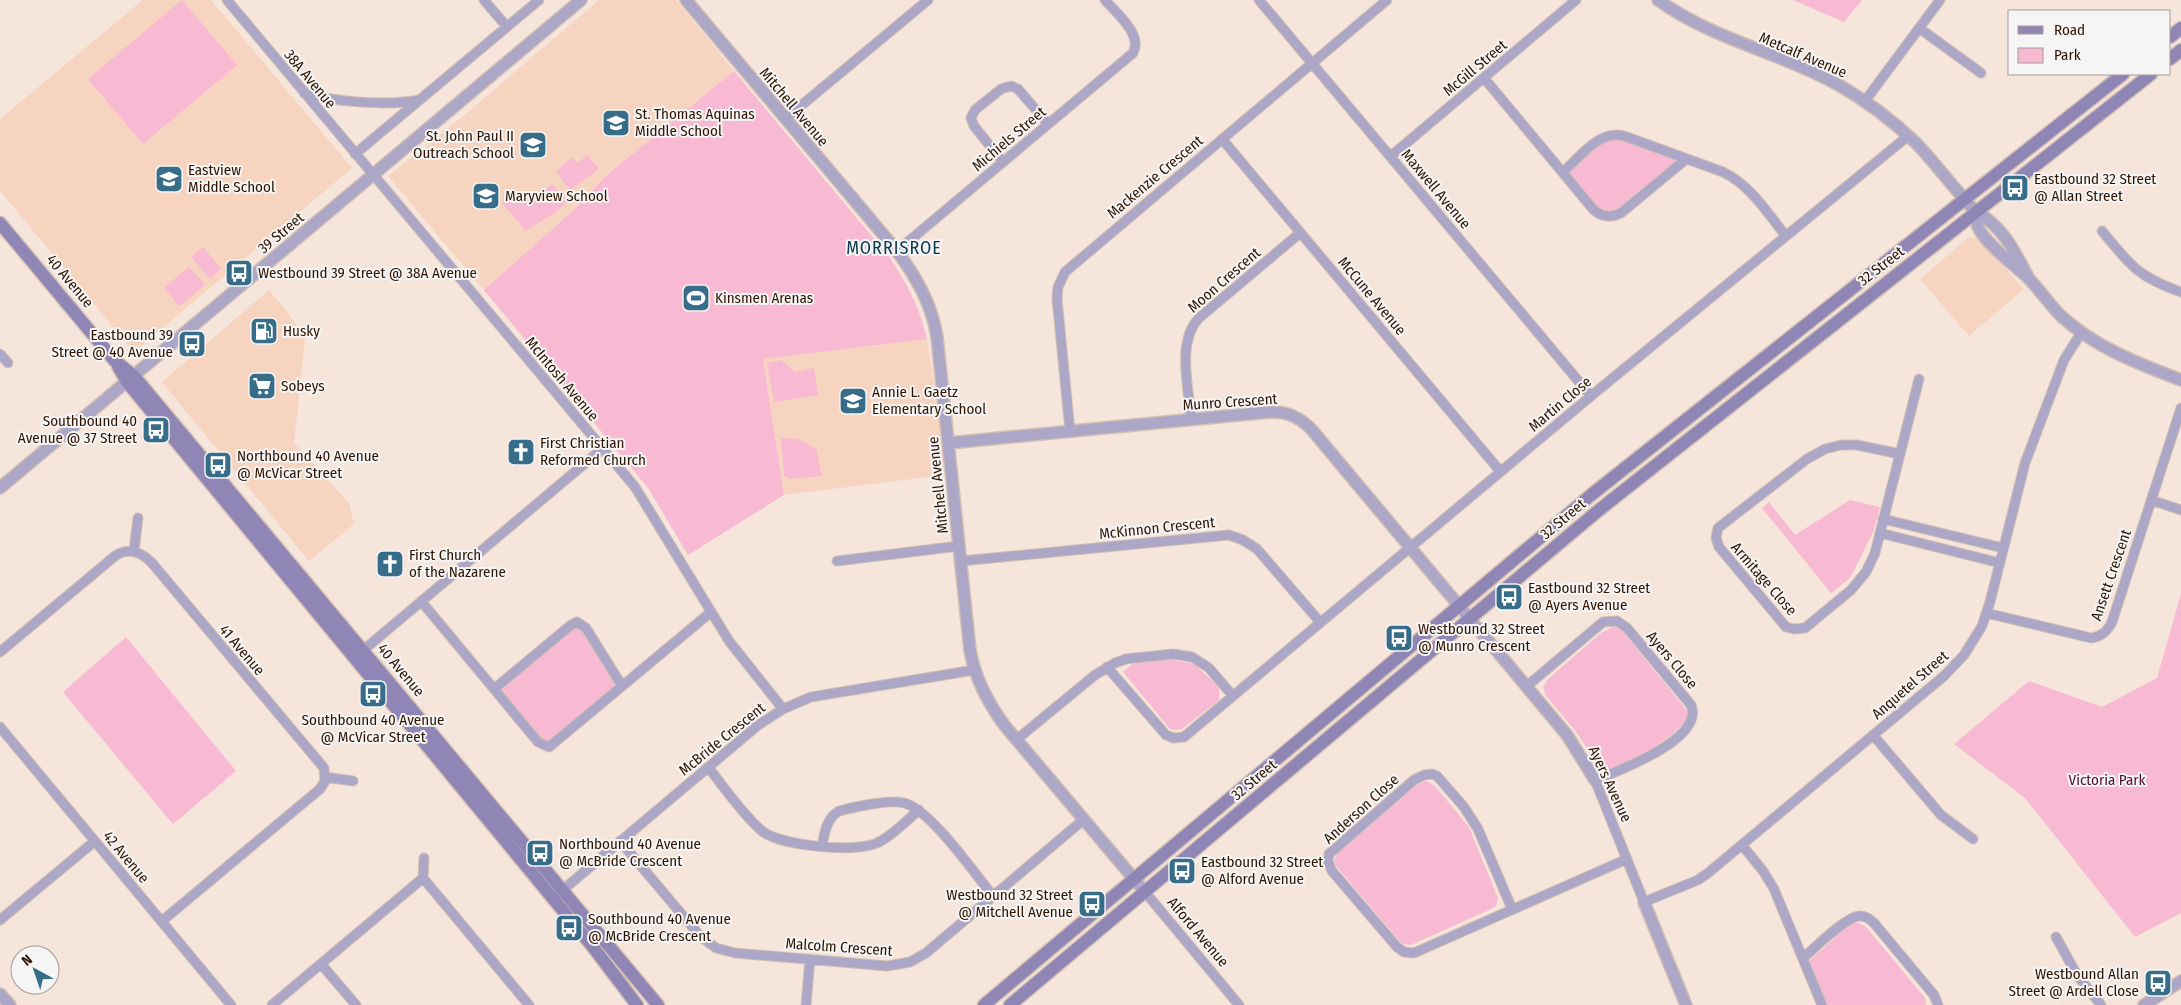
<svg xmlns="http://www.w3.org/2000/svg" width="2181" height="1005" font-family="'Fira Sans Condensed',sans-serif">
<style>
.built{fill:#f6d4bf}
.green{fill:#f7bad2}
.lines{fill:none;stroke-linecap:round;stroke-linejoin:round}
.minor-casing{stroke:#d2c0b4;stroke-width:11}
.tertiary-casing{stroke:#d2c0b4;stroke-width:14}
.secondary-casing{stroke:#d2c0b4;stroke-width:15}
.minor{stroke:#aca6c7;stroke-width:9}
.tertiary{stroke:#aca6c7;stroke-width:11}
.secondary{stroke:#8f86b5;stroke-width:12}
.labels{text-anchor:middle;stroke-width:4;stroke-linejoin:round;paint-order:stroke}
.street-label{font-size:15px;fill:#311502;stroke:#f5f5f5}
.poi-label{font-size:15px;fill:#311502;stroke:#f5f5f5;text-anchor:start}
.park-label{font-size:15px;fill:#540f33;stroke:#f5f5f5}
.quarter-label{font-size:18px;letter-spacing:1px;fill:#0b394e;stroke:#f5f5f5}
</style>
<rect width="100%" height="100%" fill="#f5e5db"/>
<!-- built -->
<path class="built" d="M143,0H211L352,168L134,352L0,191V119Z
M599,0H676L734,71L607,175L577,207L484,290L388,176L461,118Z
M1969,237L1979,239L2024,289L1969,336L1920,279Z
M269,290L289,314L305,339L294,443L349,503L354,524L309,561L162,382Z
M927,339L944,443V475L784,495L763,359Z"/>
<!-- green -->
<path class="green" d="M182,0L237,65L143,144L88,79Z
M1793,0H1862L1844,22Z
M734,71L890,258C908,285 919,306 927,339L763,359L784,495L688,555L648,488L484,290L577,207L607,175Z
M1609,135L1685,160L1621,213L1605,216L1563,172Z
M587,155L599,169L570,190L556,171L572,158L578,163Z
M552,184L566,202L557,211L526,231L503,204V197L512,190L534,200Z
M203,247L221,269L210,279L191,257Z
M189,267L204,283V286L180,306L178,305L165,289V287Z
M781,360L795,372L814,368L818,395L774,402L767,363Z
M781,437L800,440L816,449L822,476L789,479L784,475Z
M1850,500L1880,507L1874,530L1850,578L1831,593L1762,508L1769,502L1795,535Z
M2181,594V913L2135,937L2025,798L1954,744L2029,681L2102,707L2157,678Z
M577,622L622,686L544,746L494,689Z
M1614,626L1623,632L1681,703L1687,711V719C1672,739 1626,769 1601,769L1574,729L1546,696L1543,687L1548,679L1601,633Z
M126,637L236,771L173,824L63,692Z
M1168,659L1194,664L1219,687V700L1182,729L1171,730L1123,672L1132,664Z
M1426,781L1434,785L1469,827L1498,898L1496,906L1489,910L1411,945L1402,944L1336,866L1334,859L1338,853L1418,784Z
M1859,923L1866,927L1925,998L1926,1005H1826L1809,966L1810,960L1850,924Z"/>
<g class="lines">
<defs>
<path id="minor" d="M227,0L635,487L729,641L783,709
M484,0L507,27
M1259,0L1591,396
M1919,28L1981,73
M1484,78L1593,209C1601,217 1611,218 1621,213L1685,160
M304,93C333,102 389,106 419,100
M1865,101L1940,0
M785,119L928,0
M1222,139L1500,471
M355,154L539,0
M1391,156L1576,0
M1003,162L974,126L971,118L975,110L1001,89L1011,86L1018,89L1048,124
M1563,172C1580,157 1600,129 1624,136L1723,172C1750,185 1767,212 1785,235
M2102,231C2130,265 2138,277 2181,292
M897,251L1133,53C1143,34 1116,13 1105,0
M0,354L8,363
M1191,419C1189,388 1176,342 1199,318L1300,233
M1070,431L1057,299L1058,287L1065,272L1387,0
M1900,454L1857,445H1841L1825,449L1807,459L1718,528L1716,538L1719,547L1786,627L1794,629L1805,628L1851,590L1866,572L1875,553L1919,379
M2151,500L2181,510
M1883,519L2003,548
M1880,533L2000,563
M134,551L138,518
M837,561L959,546
M961,561L1229,535L1243,540L1257,549L1320,622
M421,601L538,742L549,747L711,612
M1986,613L2091,638C2101,637 2107,632 2112,622L2181,408
M0,652L115,556C129,547 141,552 152,563L324,768L325,781L320,789L162,921
M360,653L602,449
M1107,667L1166,735L1174,738L1184,737L1591,396L1908,136
M1527,686L1603,622L1617,621L1627,628L1691,705C1705,739 1618,771 1595,780L1644,902L1698,880L1708,873L1944,676L1964,655L1982,626L1990,602L2025,463L2064,360L2081,333
M494,689L571,625L577,622L586,628L622,686
M0,727L231,1005
M1873,735L1941,815L1973,839
M1016,740L1095,675L1115,663L1126,659L1173,654L1192,657L1209,668L1233,696
M708,767C724,787 742,814 762,831C781,846 855,853 877,843C892,836 906,821 919,810
M325,777L353,781
M620,841L700,936L716,948L735,953L887,966L910,962L926,953L1083,820
M1742,845L1763,871L1774,889L1822,1005
M822,846C825,832 826,819 839,811C854,807 890,799 904,803C930,809 975,874 993,896
M424,858L423,878L529,1005
M1145,892L1239,1005
M558,894L757,726L783,709L811,697L974,670
M1512,909L1478,829L1464,807L1437,776L1432,774L1424,775L1414,780L1329,854L1328,861L1332,871L1397,947L1404,952L1414,953L1627,859
M0,920L95,841
M2056,937L2077,975L2101,1005
M1803,958C1815,948 1846,916 1860,916C1866,916 1870,919 1874,923L1934,995L1938,1005
M321,964L356,1005
M272,1005L423,878
M806,1005L810,959"/>
<path id="tertiary" d="M686,0L897,251C916,277 932,304 937,337L970,650C975,679 988,703 1005,726L1145,892
M1658,0C1716,41 1777,51 1837,84C1865,100 1892,120 1916,143C1937,165 1955,190 1976,212C2002,225 2015,252 2028,277
M1976,212C1976,217 1977,223 1978,227C1984,242 2014,265 2026,276C2039,288 2048,303 2061,316C2096,348 2137,363 2181,380
M949,443L1269,412C1287,411 1300,417 1312,430L1567,735L1595,780
M0,488L581,0
M1644,902L1686,1005
M0,994L10,1005
M2144,1005L2181,981"/>
<path id="secondary" d="M2170,37L2181,28
M2170,59L2181,50
M0,223L114,360L134,376L658,1005
M118,366L127,382L593,947L637,1005
M984,1005L1591,495L2123,74
M1010,1005L1599,510L2151,74"/>
</defs>
<!-- minor casing -->
<use href="#minor" class="minor-casing"/>
<!-- tertiary casing -->
<use href="#tertiary" class="tertiary-casing"/>
<!-- secondary casing -->
<use href="#secondary" class="secondary-casing"/>
<!-- minor -->
<use href="#minor" class="minor"/>
<!-- tertiary -->
<use href="#tertiary" class="tertiary"/>
<!-- secondary -->
<use href="#secondary" class="secondary"/>
</g>
<!-- icons -->
<defs>
<symbol id="school-square" viewBox="-11 -11 22 22"><rect x="-9" y="-9" width="18" height="18" rx="4" fill="#376d88" stroke="#f5f5f5"/><path d="M0-5L7-2L0 1L-7-2ZM-4 1L0 2.5L4 1V4Q0 6-4 4Z" fill="#fff"/></symbol>
<symbol id="bus-square" viewBox="-11 -11 22 22"><rect x="-9" y="-9" width="18" height="18" rx="4" fill="#376d88" stroke="#f5f5f5"/><path d="M-5-6H5V4H4V6H2V4H-2V6H-4V4H-5ZM-3.5-4V0h7V-4ZM-3.5 1.2v1.5H-2V1.2ZM2 1.2v1.5H3.5V1.2Z" fill="#fff"/></symbol>
<symbol id="stadium-square" viewBox="-11 -11 22 22"><rect x="-9" y="-9" width="18" height="18" rx="4" fill="#376d88" stroke="#f5f5f5"/><path d="M0-5a6.5 5 0 1 0 0 10a6.5 5 0 1 0 0-10ZM-3.5-1.8h7v3.6h-7Z" fill="#fff"/></symbol>
<symbol id="fuel-square" viewBox="-11 -11 22 22"><rect x="-9" y="-9" width="18" height="18" rx="4" fill="#376d88" stroke="#f5f5f5"/><path d="M-5.5-6h7V0h2V4h1.3V-2.5L3-4.5l.8-.8L6-3V5H2.5V1h-1V6h-7ZM-4.2-4.7v3.2H.2V-4.7Z" fill="#fff"/></symbol>
<symbol id="supermarket-square" viewBox="-11 -11 22 22"><rect x="-9" y="-9" width="18" height="18" rx="4" fill="#376d88" stroke="#f5f5f5"/><path d="M-6-5.5h2.5l.6 2H6L4.5 2H-2.5L-4.4-4H-6ZM-1.5 3.2a1.3 1.3 0 1 0 .1 0ZM3 3.2a1.3 1.3 0 1 0 .1 0Z" fill="#fff"/></symbol>
<symbol id="church-square" viewBox="-11 -11 22 22"><rect x="-9" y="-9" width="18" height="18" rx="4" fill="#376d88" stroke="#f5f5f5"/><path d="M-1.2-6h2.4v3.5h3.3v2.4h-3.3V6h-2.4V-.1h-3.3v-2.4h3.3Z" fill="#fff"/></symbol>
</defs>
<g fill-rule="evenodd">
<use href="#school-square" x="600" y="107" width="32" height="32"/>
<use href="#school-square" x="517" y="129" width="32" height="32"/>
<use href="#school-square" x="153" y="163" width="32" height="32"/>
<use href="#bus-square" x="1999" y="172" width="32" height="32"/>
<use href="#school-square" x="470" y="180" width="32" height="32"/>
<use href="#bus-square" x="223" y="257" width="32" height="32"/>
<use href="#stadium-square" x="680" y="282" width="32" height="32"/>
<use href="#fuel-square" x="248" y="315" width="32" height="32"/>
<use href="#bus-square" x="176" y="328" width="32" height="32"/>
<use href="#supermarket-square" x="246" y="370" width="32" height="32"/>
<use href="#school-square" x="837" y="385" width="32" height="32"/>
<use href="#bus-square" x="140" y="414" width="32" height="32"/>
<use href="#church-square" x="505" y="436" width="32" height="32"/>
<use href="#bus-square" x="202" y="449" width="32" height="32"/>
<use href="#church-square" x="374" y="548" width="32" height="32"/>
<use href="#bus-square" x="1493" y="581" width="32" height="32"/>
<use href="#bus-square" x="1383" y="622" width="32" height="32"/>
<use href="#bus-square" x="357" y="678" width="32" height="32"/>
<use href="#bus-square" x="524" y="837" width="32" height="32"/>
<use href="#bus-square" x="1166" y="855" width="32" height="32"/>
<use href="#bus-square" x="1076" y="888" width="32" height="32"/>
<use href="#bus-square" x="553" y="912" width="32" height="32"/>
<use href="#bus-square" x="2142" y="967" width="32" height="32"/>
</g>
<g class="labels">
<!-- street labels -->
<g class="street-label">
<text transform="translate(1803 55) rotate(23)" y="5">Metcalf Avenue</text>
<text transform="translate(1475 68) rotate(-40)" y="5">McGill Street</text>
<text transform="translate(310 79) rotate(50)" y="5">38A Avenue</text>
<text transform="translate(794 107) rotate(50)" y="5">Mitchell Avenue</text>
<text transform="translate(1009 139) rotate(-40)" y="5">Michiels Street</text>
<text transform="translate(1155 177) rotate(-40)" y="5">Mackenzie Crescent</text>
<text transform="translate(1436 189) rotate(50)" y="5">Maxwell Avenue</text>
<text transform="translate(281 233) rotate(-40)" y="5">39 Street</text>
<text transform="translate(1881 266) rotate(-38)" y="5">32 Street</text>
<text transform="translate(1224 280) rotate(-41)" y="5">Moon Crescent</text>
<text transform="translate(70 281) rotate(50)" y="5">40 Avenue</text>
<text transform="translate(1372 296) rotate(50)" y="5">McCune Avenue</text>
<text transform="translate(562 379) rotate(50)" y="5">McIntosh Avenue</text>
<text transform="translate(1230 402) rotate(-4)" y="5">Munro Crescent</text>
<text transform="translate(1560 404) rotate(-40)" y="5">Martin Close</text>
<text transform="translate(938 485) rotate(-96)" y="5">Mitchell Avenue</text>
<text transform="translate(1563 519) rotate(-40)" y="5">32 Street</text>
<text transform="translate(1157 528) rotate(-6)" y="5">McKinnon Crescent</text>
<text transform="translate(2111 575) rotate(-71)" y="5">Ansett Crescent</text>
<text transform="translate(1764 579) rotate(49)" y="5">Armitage Close</text>
<text transform="translate(242 650) rotate(50)" y="5">41 Avenue</text>
<text transform="translate(1672 660) rotate(50)" y="5">Ayers Close</text>
<text transform="translate(401 670) rotate(50)" y="5">40 Avenue</text>
<text transform="translate(1910 685) rotate(-41)" y="5">Anquetel Street</text>
<text transform="translate(722 739) rotate(-39)" y="5">McBride Crescent</text>
<text transform="translate(1254 780) rotate(-40)" y="5">32 Street</text>
<text transform="translate(1610 784) rotate(65)" y="5">Ayers Avenue</text>
<text transform="translate(1361 809) rotate(-42)" y="5">Anderson Close</text>
<text transform="translate(126 857) rotate(50)" y="5">42 Avenue</text>
<text transform="translate(1198 932) rotate(50)" y="5">Alford Avenue</text>
<text transform="translate(839 947) rotate(4)" y="5">Malcolm Crescent</text>
</g>
<!-- poi labels -->
<g class="poi-label">
<text x="635" y="119">St. Thomas Aquinas<tspan x="635" dy="17">Middle School</tspan></text>
<text x="514" y="141" text-anchor="end">St. John Paul II<tspan x="514" dy="17">Outreach School</tspan></text>
<text x="188" y="175">Eastview<tspan x="188" dy="17">Middle School</tspan></text>
<text x="2034" y="184">Eastbound 32 Street<tspan x="2034" dy="17">@ Allan Street</tspan></text>
<text x="505" y="201">Maryview School</text>
<text x="258" y="278">Westbound 39 Street @ 38A Avenue</text>
<text x="715" y="303">Kinsmen Arenas</text>
<text x="283" y="336">Husky</text>
<text x="173" y="340" text-anchor="end">Eastbound 39<tspan x="173" dy="17">Street @ 40 Avenue</tspan></text>
<text x="281" y="391">Sobeys</text>
<text x="872" y="397">Annie L. Gaetz<tspan x="872" dy="17">Elementary School</tspan></text>
<text x="137" y="426" text-anchor="end">Southbound 40<tspan x="137" dy="17">Avenue @ 37 Street</tspan></text>
<text x="540" y="448">First Christian<tspan x="540" dy="17">Reformed Church</tspan></text>
<text x="237" y="461">Northbound 40 Avenue<tspan x="237" dy="17">@ McVicar Street</tspan></text>
<text x="409" y="560">First Church<tspan x="409" dy="17">of the Nazarene</tspan></text>
<text x="1528" y="593">Eastbound 32 Street<tspan x="1528" dy="17">@ Ayers Avenue</tspan></text>
<text x="1418" y="634">Westbound 32 Street<tspan x="1418" dy="17">@ Munro Crescent</tspan></text>
<text x="373" y="725" text-anchor="middle">Southbound 40 Avenue<tspan x="373" dy="17">@ McVicar Street</tspan></text>
<text x="559" y="849">Northbound 40 Avenue<tspan x="559" dy="17">@ McBride Crescent</tspan></text>
<text x="1201" y="867">Eastbound 32 Street<tspan x="1201" dy="17">@ Alford Avenue</tspan></text>
<text x="1073" y="900" text-anchor="end">Westbound 32 Street<tspan x="1073" dy="17">@ Mitchell Avenue</tspan></text>
<text x="588" y="924">Southbound 40 Avenue<tspan x="588" dy="17">@ McBride Crescent</tspan></text>
<text x="2139" y="979" text-anchor="end">Westbound Allan<tspan x="2139" dy="17">Street @ Ardell Close</tspan></text>
</g>
<!-- park labels -->
<g class="park-label">
<text x="2107" y="785">Victoria Park</text>
</g>
<!-- quarter labels -->
<g class="quarter-label">
<text x="894" y="254">MORRISROE</text>
</g>
</g>
<!-- legend -->
<rect x="2008" y="10" width="162" height="65" fill="#f5f5f5" stroke="#a79b94"/>
<rect x="2018" y="26" width="25" height="8" fill="#8f86b5" stroke="#a79b94"/>
<text x="2054" y="35" font-size="15" fill="#311502">Road</text>
<rect x="2018" y="48" width="25" height="15" fill="#f7bad2" stroke="#a79b94"/>
<text x="2054" y="60" font-size="15" fill="#311502">Park</text>
<!-- north arrow -->
<g transform="translate(35 970) rotate(320)"><circle r="24" fill="#f5f5f5" stroke="#a79b94"/>
<path d="M0-4L9 19L0 12L-9 19Z" fill="#376d88"/>
<text y="-8" font-size="14" font-weight="bold" text-anchor="middle" fill="#311502">N</text>
</g>
</svg>
